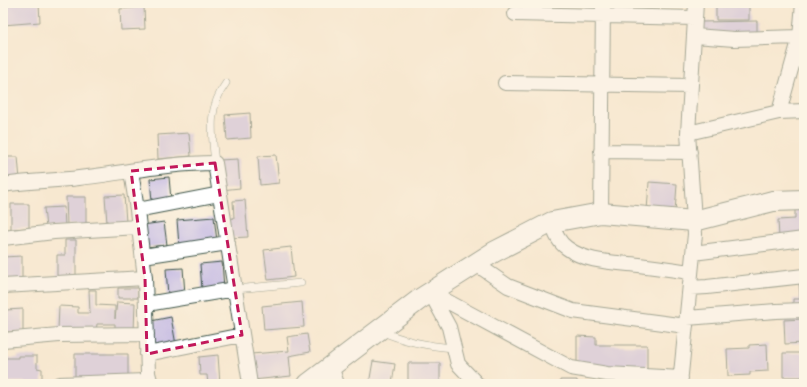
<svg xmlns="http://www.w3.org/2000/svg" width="807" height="387" font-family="Pangolin,sans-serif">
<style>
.building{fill:#c0b5e3}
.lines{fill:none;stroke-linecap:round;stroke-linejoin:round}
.lane-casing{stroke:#3f574b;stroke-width:8}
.street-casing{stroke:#3f574b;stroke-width:16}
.secondary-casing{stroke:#3f574b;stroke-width:22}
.lane{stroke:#fff;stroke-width:7}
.street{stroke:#fff;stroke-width:14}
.secondary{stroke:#fff;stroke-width:20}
.marked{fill:none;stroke:#c2185b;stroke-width:3;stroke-dasharray:8 5;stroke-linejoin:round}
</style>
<rect width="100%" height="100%" fill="#fcf5e5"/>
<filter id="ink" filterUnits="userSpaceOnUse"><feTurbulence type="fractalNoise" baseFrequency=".025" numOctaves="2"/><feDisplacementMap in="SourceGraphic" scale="8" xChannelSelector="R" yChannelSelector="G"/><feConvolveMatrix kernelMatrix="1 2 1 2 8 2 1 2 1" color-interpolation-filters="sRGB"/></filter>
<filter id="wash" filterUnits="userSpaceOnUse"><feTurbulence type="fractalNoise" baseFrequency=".012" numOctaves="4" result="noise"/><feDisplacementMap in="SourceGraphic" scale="16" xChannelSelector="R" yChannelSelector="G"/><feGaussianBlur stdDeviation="0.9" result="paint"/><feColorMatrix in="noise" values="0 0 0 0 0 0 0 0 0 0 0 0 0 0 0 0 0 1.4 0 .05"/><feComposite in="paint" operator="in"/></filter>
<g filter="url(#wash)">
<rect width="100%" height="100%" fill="#f7e8d0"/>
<g id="blocks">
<!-- building -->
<path class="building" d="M3,3H39L40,22L3,25Z
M716,4H749V20H716Z
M144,7L145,29L121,30L120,9Z
M757,21V32L702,33L701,22Z
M250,113L251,138L227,140L225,115Z
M189,133L191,156L158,159L157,135Z
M276,155L279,183L260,185L258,156Z
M3,157H18L20,180L3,181Z
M238,159L240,188L221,190L219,160Z
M169,177L171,200L152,201L150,179Z
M649,182L677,184L675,212L647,211Z
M124,195L126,222L107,223L105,196Z
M66,197H86V225H67Z
M245,200L248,237L229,238L227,219L234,218L233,201Z
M11,204H29V228L11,229Z
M804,206V235L779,237L778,220L795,219V207Z
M64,207L65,227L46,228L44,208Z
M214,217L217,241L179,245L177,220Z
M164,222L167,245L146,247L143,225Z
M65,240H76V280L57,279V255H65Z
M291,247L294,277L268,280L264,250Z
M22,256V282L3,283V257Z
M222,262L224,288L202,289L200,264Z
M183,268L185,294L168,295L166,269Z
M799,281H804V306L793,307V299H800Z
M118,288H138V298H118Z
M89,290H96V305L115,306V319L117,302L135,303L134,331L115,330V324H97L96,331L58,330L59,306L78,307V313H90Z
M302,302L304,327L264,330L262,306Z
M23,309V332H6V310Z
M171,317L176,345L151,349L149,337L154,336L151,321Z
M804,319V343L785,344L784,320Z
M307,334L310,352L289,356L291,376L253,380L251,354L289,351L287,337Z
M577,336L596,337V345H647V369H577Z
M767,344L768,371L750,372V375L728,376L727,349L749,348V345Z
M783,353H804V377H783Z
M75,354H128V379H75Z
M218,355L220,384H208L207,375H200L199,357Z
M18,356H37V368L42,369V382H3V358H18Z
M373,361L395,364L392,384H369Z
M408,363H440V384H408Z
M560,380H577V384H560Z"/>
</g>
</g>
<g filter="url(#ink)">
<use href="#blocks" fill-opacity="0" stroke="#3f574b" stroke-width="1"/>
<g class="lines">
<defs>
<path id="lane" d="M215,163C212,133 207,109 226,83
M235,289L301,283
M381,331C405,342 428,346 454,348"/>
<path id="street" d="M515,14L695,18
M695,36L734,39L800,37
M505,83L691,86
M779,112L800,37L803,3
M688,133L779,112L804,111
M601,151L690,152
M131,171L137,210L145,278L148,373L151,384
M3,185C28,181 54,181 79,178C124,173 169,163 215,163L250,384
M137,210L220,194
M601,213L603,3
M552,222C554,231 558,242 567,248C587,263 616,262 639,265C657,267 674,270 691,272
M3,238L54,232L139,227
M693,253L804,239
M143,256L228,243
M476,264L508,286L573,311L686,326
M3,286L145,278
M690,288L707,287L804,276
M430,292L571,368L607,374L681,378
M430,292L449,327L458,364L477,384
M147,304L235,289
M687,318L776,311L804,310
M3,340L59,335L147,334
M147,354L242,335
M331,366L337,384
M59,384L146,381L150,383
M680,384L695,234L688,133L696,3"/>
<path id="secondary" d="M308,384L420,299L494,252L552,222L601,213L694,221L773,201L804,200"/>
</defs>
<!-- lane casing -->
<use href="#lane" class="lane-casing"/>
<!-- street casing -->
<use href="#street" class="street-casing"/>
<!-- secondary casing -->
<use href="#secondary" class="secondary-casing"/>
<!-- lane -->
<use href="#lane" class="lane"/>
<!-- street -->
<use href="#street" class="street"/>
<!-- secondary -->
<use href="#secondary" class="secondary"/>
</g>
</g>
<!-- marked area -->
<path d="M0 0H807V387H0ZM215,163L242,335L147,354L145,278L131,171Z" fill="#f7e8d0" fill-opacity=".55" fill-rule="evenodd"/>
<path class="marked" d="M215,163L242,335L147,354L145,278L131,171Z"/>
<!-- margin -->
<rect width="807" height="387" fill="none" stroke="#fcf5e5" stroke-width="16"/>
</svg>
